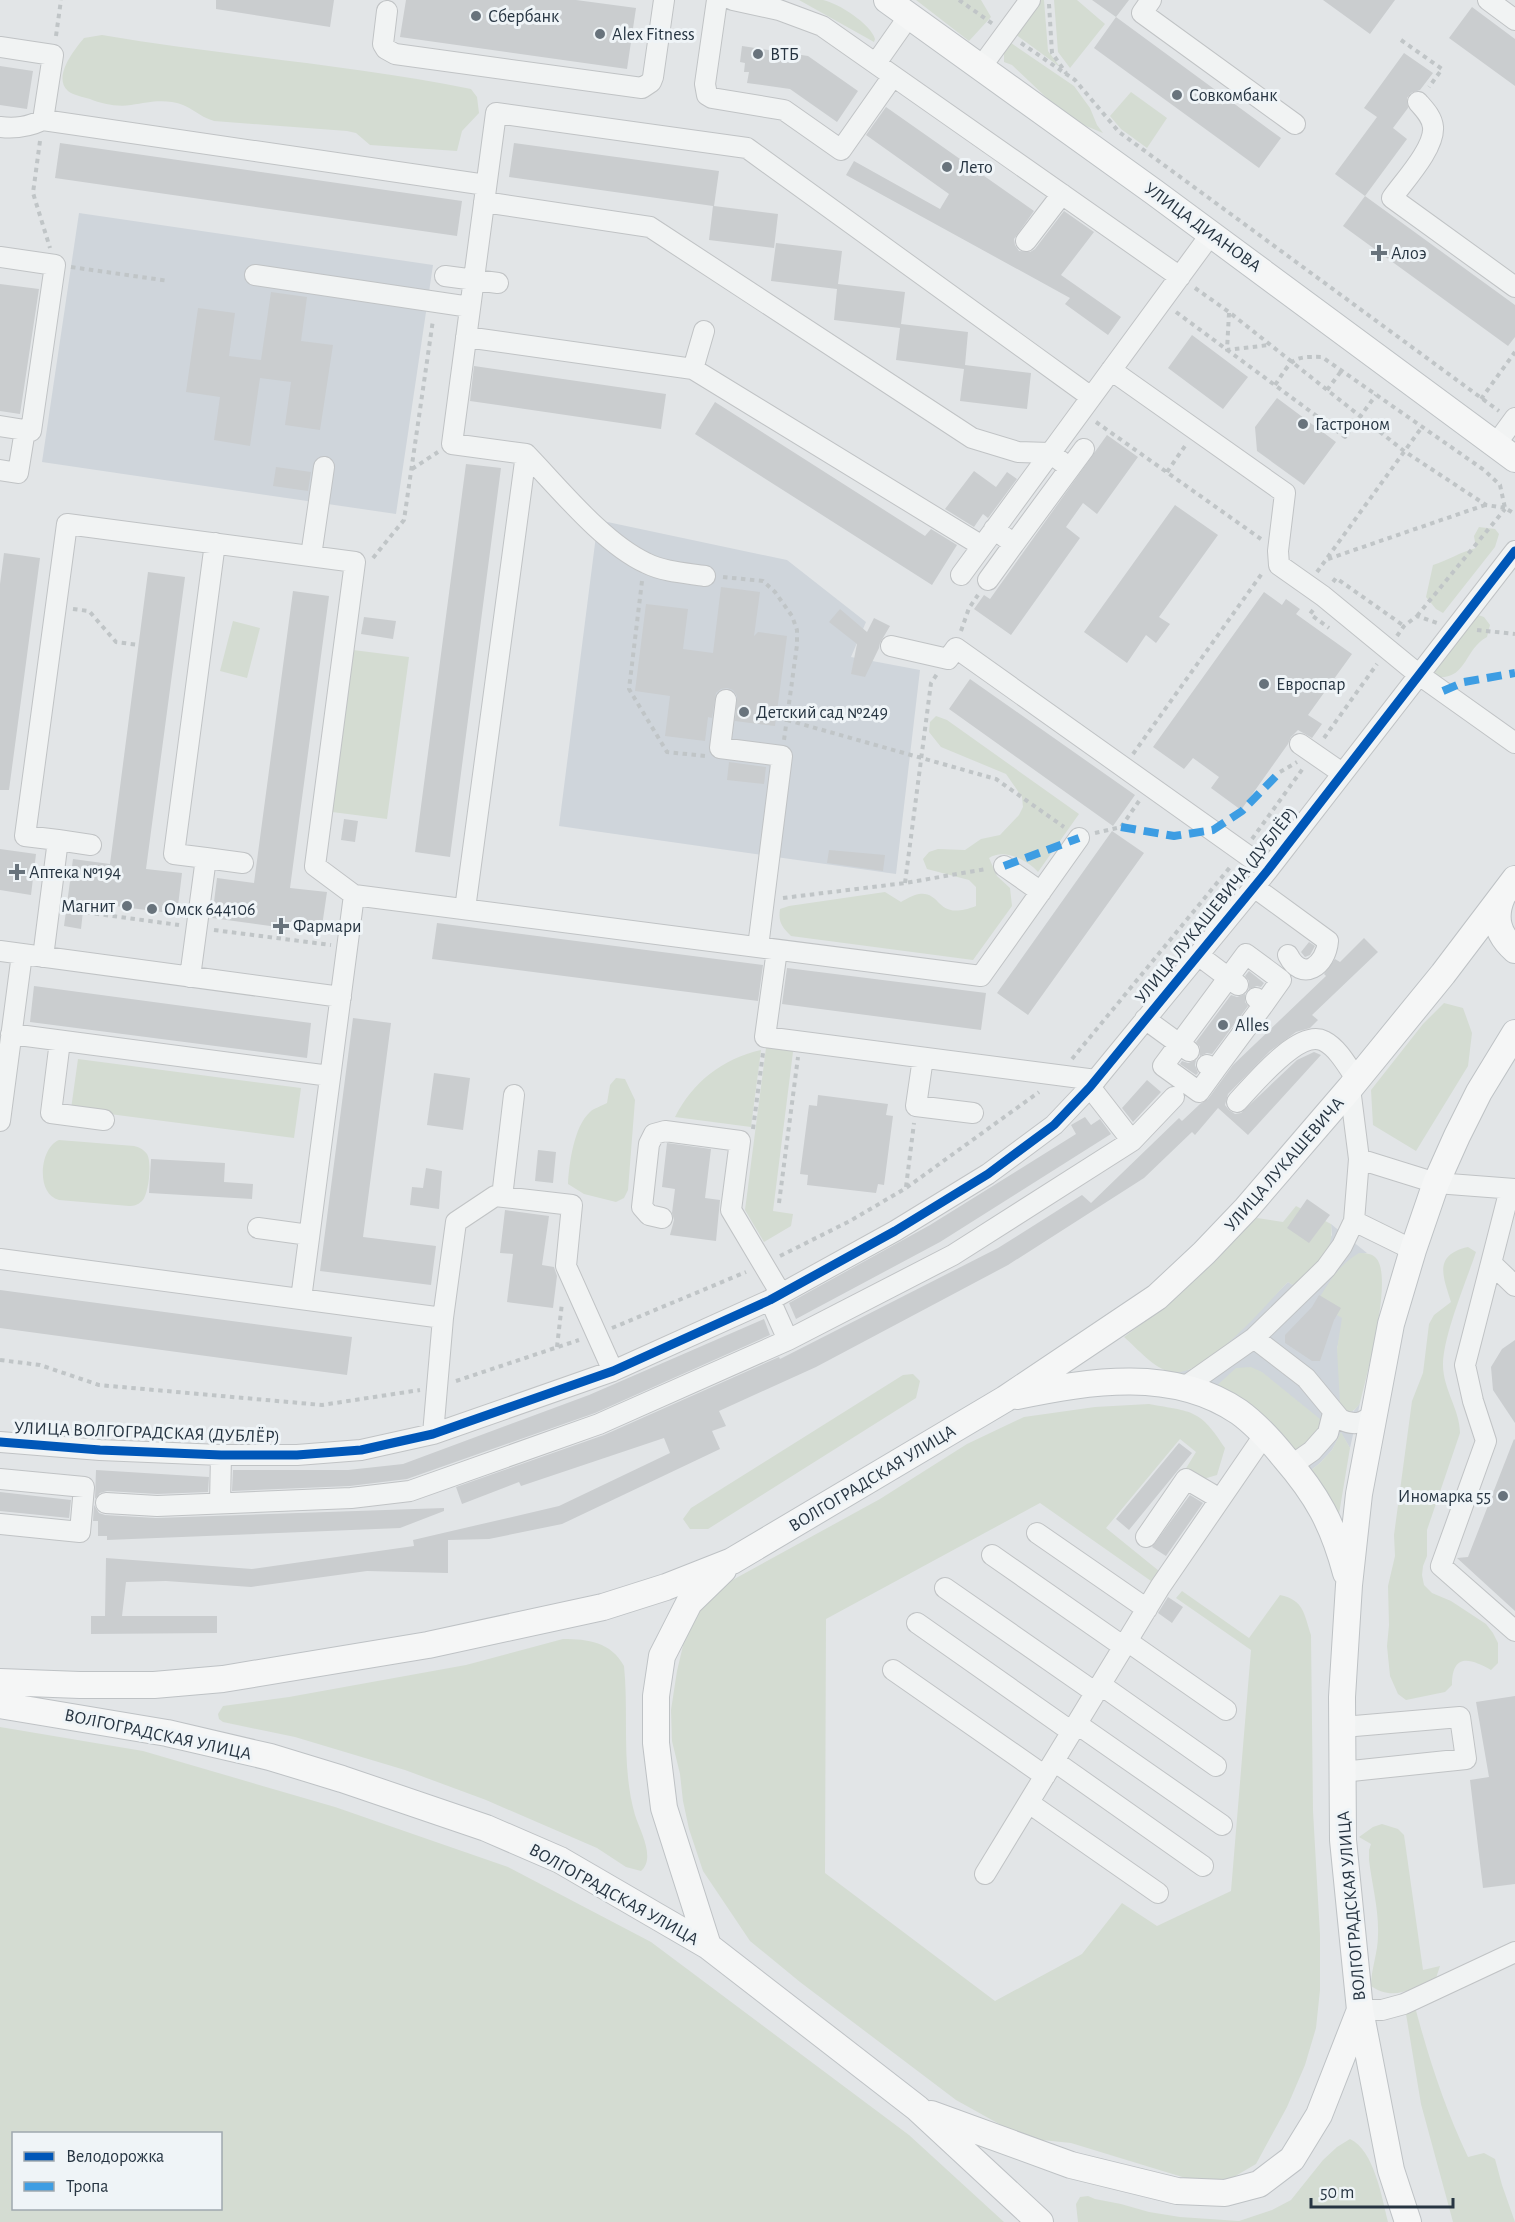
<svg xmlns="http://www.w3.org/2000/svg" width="1515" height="2222" font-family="'Alegreya Sans',sans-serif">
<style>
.built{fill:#cfd5db}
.green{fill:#d4dcd2;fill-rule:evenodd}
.building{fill:#cacdcf}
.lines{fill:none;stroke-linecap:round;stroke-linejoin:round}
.minor-casing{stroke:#c0c3c5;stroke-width:22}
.major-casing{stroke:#bec2c5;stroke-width:28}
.path{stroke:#c0c5c7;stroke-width:4;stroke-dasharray:4.5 4.5;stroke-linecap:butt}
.minor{stroke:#f1f3f3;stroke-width:20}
.major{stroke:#f5f6f6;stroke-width:26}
.quiet{stroke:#3d9de3;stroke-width:8;stroke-dasharray:15 8;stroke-linecap:butt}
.cycleway-casing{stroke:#eff4f7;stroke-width:13}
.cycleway{stroke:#0057b8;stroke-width:9}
.poi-dot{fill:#68737c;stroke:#eff4f7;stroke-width:2}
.labels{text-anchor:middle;stroke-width:6;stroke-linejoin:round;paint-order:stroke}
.poi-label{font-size:18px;fill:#273542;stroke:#eff4f7;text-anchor:start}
.street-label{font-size:18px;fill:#273542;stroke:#eff4f7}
</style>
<rect width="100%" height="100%" fill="#e2e5e7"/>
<!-- built -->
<path class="built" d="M79,213L433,265L396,514L42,462Z
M598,520L787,560L866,622L851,657L920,670L896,874L559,826Z
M1331,1224L1367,1253H1359L1337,1349L1353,1412L1360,1403L1350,1448L1341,1433L1332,1450L1320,1463L1305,1475L1172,1373L1196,1368L1213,1357L1288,1282L1296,1287L1332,1235Z"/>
<!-- green -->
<path class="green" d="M799,0C806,0 816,0 823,0C838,3 871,24 875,39L874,42Z
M916,0H981L991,17L969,41Z
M1039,0H1044L1048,51L1060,67L1015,34Z
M1054,0H1077L1105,24L1070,68L1058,52Z
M102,35C225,56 349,64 471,89L477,97L479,113L462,131L457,151L370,145L356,133L347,131L214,121C199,117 189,104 172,102C156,100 146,103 131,105C117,107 102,104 90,99C83,97 73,95 68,91C52,77 75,49 84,38Z
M1011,43L1074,86L1090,108L1097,125L1103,133L1069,119L1012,65L1004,62V51Z
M1131,92L1167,118L1147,148L1121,129L1110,116Z
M1479,527L1495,529L1499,534L1495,547L1443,613L1436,609L1426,597L1433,565C1449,560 1460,552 1476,548L1474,536Z
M1475,614L1484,617L1490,625L1487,637C1464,649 1467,681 1435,677L1432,669Z
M233,621L260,628L247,678L220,671Z
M353,650L409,657L387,819L332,812Z
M936,716L947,720L1079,814L1038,872C1027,860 1004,848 989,858L997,876L1010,888L1012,906L973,960L791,936C782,927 778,922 780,909L789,906L885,892L901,902C906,899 913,895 919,894C943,891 935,922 976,906V887L969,880L927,869L923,859L929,852L938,849L965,850L981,839L1000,835L1019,815L1023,807L1022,797L1006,774L941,747L929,732L930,722Z
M1444,1003L1463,1008L1472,1033L1468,1066L1416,1151L1373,1125L1371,1090L1423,1024Z
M767,1040L794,1044L773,1211L793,1214L791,1226L764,1242L745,1210Z
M761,1050L751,1127L675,1117C693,1082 722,1059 761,1050Z
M78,1059L301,1088L294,1138L71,1109Z
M616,1078L625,1079L635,1100L628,1190L624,1198L616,1202L584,1194L568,1184C569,1164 574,1126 590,1112C594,1108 602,1106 607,1103L610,1085Z
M59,1140L134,1146C139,1147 143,1149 147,1154C152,1162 149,1194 142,1201C138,1205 134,1206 129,1206L59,1200C35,1194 40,1147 59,1140Z
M1296,1206L1331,1224C1335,1254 1315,1267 1296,1287L1288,1282C1265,1305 1204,1379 1171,1372C1154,1369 1137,1348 1124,1337L1152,1316L1257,1218L1283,1222Z
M1468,1247L1476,1252C1466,1282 1443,1336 1443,1365C1443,1389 1460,1410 1460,1433L1427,1530V1556L1423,1566L1422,1575L1424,1585L1432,1593L1451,1601L1486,1624L1493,1633L1498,1643V1663L1491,1670C1470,1658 1452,1653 1452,1685L1445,1692L1406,1700L1398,1694L1390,1676L1387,1646L1389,1625L1388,1586L1395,1556L1394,1535L1412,1401L1423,1373L1429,1324L1434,1315L1451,1302C1443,1276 1433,1255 1468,1247Z
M1359,1253C1365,1253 1371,1253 1376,1258C1394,1277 1366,1377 1360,1403C1355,1410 1352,1414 1344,1411L1340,1404L1337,1349L1342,1318L1316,1303C1328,1284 1338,1265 1359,1253Z
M1251,1367L1262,1372L1320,1419L1318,1431L1299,1452L1290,1453L1212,1390L1236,1368Z
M913,1374L920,1381L916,1398L708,1529H690L683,1519L691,1508L903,1375Z
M1149,1404C1193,1412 1200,1409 1225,1448L1217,1475L1200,1480L1185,1470L1196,1452L1180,1439L1106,1528L1159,1571L1151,1581L1040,1503L826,1619L825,1873L995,2001L1082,1954L1122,1903L1157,1926L1231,1891L1251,1650L1176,1598L1182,1591L1249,1638L1280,1595C1304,1600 1304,1614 1311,1635L1313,1811L1320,1935V1990L1316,2028L1305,2065L1287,2107L1256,2164L1232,2178L1202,2183L1071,2143L1032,2139L1001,2125L956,2100L800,1982L750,1941L703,1871L689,1829L683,1801L680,1774L672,1741L671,1710L677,1671L685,1637L701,1609L727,1583L880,1499L967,1444L1024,1417L1095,1407Z
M1341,1432L1350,1448L1337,1526L1305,1475L1320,1463L1332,1450Z
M563,1639C588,1639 611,1642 624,1666C629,1715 621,1767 635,1815C640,1831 656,1858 641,1871L626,1867L597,1848L486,1800L405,1770L295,1737L223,1722L219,1719L218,1714L223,1706L289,1697L466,1665Z
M0,1727L143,1751L335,1807L508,1867L651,1942L909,2135L1004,2222H0ZM14,2134H220V2208H14Z
M1382,1824L1398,1829L1404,1835L1423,1970L1440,1966L1436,1978C1414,1988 1393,2002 1371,1986C1371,1969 1378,1953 1378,1935C1379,1910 1372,1885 1369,1860V1850L1371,1844L1359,1837L1373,1827Z
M1415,2007C1429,2059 1445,2109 1468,2157L1484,2153L1495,2159L1502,2185L1515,2222H1453L1421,2104L1406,2014Z
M1350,2139C1374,2150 1382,2198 1388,2222H1078L1076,2204L1080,2197L1088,2196L1095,2199L1121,2204L1149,2212L1180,2217L1239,2221L1272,2210L1291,2200L1323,2160L1337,2147Z"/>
<!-- building -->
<path class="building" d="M216,0H334L330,27L216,9Z
M406,0H576L636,8L627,69L400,37Z
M1092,0H1129L1116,17Z
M1323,0H1395L1370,34Z
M1472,7L1515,39V86L1449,38Z
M1116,17L1281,138L1259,168L1094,48Z
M742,46L808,56L858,91L837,122L790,89L747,83L749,72H744L745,63L740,62Z
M1404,53L1433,73L1420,90L1411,93L1407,98L1408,108L1393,128L1407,139L1365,196L1335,174L1377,117L1364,108Z
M0,66L33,71L27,109L0,105Z
M886,107L1034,211L1014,239L1015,245L1019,251L1030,252L1035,249L1064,211L1094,232L1061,275L1121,317L1108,335L1065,304L1070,298L846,175L854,161L940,209L949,194L866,135Z
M60,143L462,201L457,236L55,178Z
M514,143L719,171L714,206L778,214L774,248L709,240L713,206L509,177Z
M1365,196L1515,305V337L1508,346L1343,226Z
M776,243L842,251L838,284L905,292L901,324L968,332L965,365L1031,373L1027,409L960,401L964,369L896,360L900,328L834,320L837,289L771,281Z
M0,284L39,289L20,414L0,411Z
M271,292L307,297L301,341L333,345L320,430L285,425L291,382L260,378L250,446L214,440L220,397L186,392L198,308L235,313L229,356L261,360Z
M1192,335L1248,377L1223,409L1168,368Z
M474,366L666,394L661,429L470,401Z
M1277,398L1336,442L1304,485L1257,451L1255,427Z
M715,402L925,536L931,529L957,545L932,585L695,434Z
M1107,435L1138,457L1097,514L1083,503L1066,527L1080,538L1011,635L974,609L984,595L990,599Z
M466,464L501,468L450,857L415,852Z
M276,467L311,472L308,491L273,486Z
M974,471L996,487L1007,472L1017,479L988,518L983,514L974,527L945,509Z
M1175,505L1218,535L1159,617L1170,624L1156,643L1146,635L1127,663L1084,632Z
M4,553L40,558L9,790H0V584Z
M148,572L185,577L146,869L182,873L177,914L84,902L81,929L64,926L73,859L110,864Z
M721,587L760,592L754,636L758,632L787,636L775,726L735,721L737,696L733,690L727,688L721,689L716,693L712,718L708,717L705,741L665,736L670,696L635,691L646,604L688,609L683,649L713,653Z
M293,591L329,596L290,888L327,892L321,933L212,918L217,878L254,883Z
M1264,592L1282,605L1286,599L1300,609L1296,614L1352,654L1308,715L1322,724L1312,738L1298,730L1291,737L1288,744L1241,810L1211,788L1219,777L1193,758L1184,769L1153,747Z
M840,609L867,632L874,618L890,626L880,643L879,648L865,677L851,674L857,644L829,622Z
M364,617L396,621L393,639L361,634Z
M970,679L1135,795L1113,826L949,709Z
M729,762L766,767L764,784L727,780Z
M344,819L358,821L355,842L341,840Z
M1112,831L1144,853L1028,1015L997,993Z
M0,849L36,854L31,895L0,890Z
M829,850L885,855L883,871L827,863Z
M437,923L763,965L758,1001L432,959Z
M1364,938L1378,952L1312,1015L1318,1020L1310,1028L1296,1032L1270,1051L1228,1094L1225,1105L1229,1110L1235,1114L1241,1113L1297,1060L1314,1052L1321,1055L1248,1135L1218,1108L1195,1135L1192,1132L1144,1178L1008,1265L816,1367L719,1411L726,1426L712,1431L720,1449L562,1524L489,1539L448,1540V1573L367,1571L251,1587L166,1581L126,1582L122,1616H217V1633L91,1634V1616H105L106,1558L252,1569L414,1546L413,1540L559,1506L670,1453L664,1438L521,1486L519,1482L462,1504L456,1487L604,1435L779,1357L780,1359L998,1248L1082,1195L1091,1203L1179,1118L1182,1121L1200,1104L1208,1099L1233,1065L1326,976L1324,974L1335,959L1340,962Z
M1309,942L1315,946L1310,955L1305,957L1301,952Z
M787,968L986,993L981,1030L782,1004Z
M1249,971L1264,983L1261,987L1257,986L1249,989V981L1245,976Z
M34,986L311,1023L307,1058L30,1022Z
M1245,994V1002L1248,1006L1212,1054L1207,1053L1200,1056V1047L1196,1042L1231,995L1237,997Z
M353,1018L391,1023L363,1237L436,1246L431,1285L320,1271Z
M1196,1060L1195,1065L1198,1073L1196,1075L1180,1064L1182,1061L1188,1063Z
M434,1073L470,1078L463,1130L427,1125Z
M1147,1080L1161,1092L1133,1122L1122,1108Z
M818,1095L888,1104L886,1115L893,1116L884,1185L878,1184L876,1193L807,1185L808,1175L800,1174L809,1105L817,1106Z
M1085,1117L1091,1125L1100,1119L1111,1134L940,1242L796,1319L789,1303L930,1225L1076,1134L1071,1125Z
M667,1143L711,1149L705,1198L720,1200L716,1241L670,1235L674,1220L672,1213L675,1189L662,1187Z
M538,1150L556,1152L553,1183L535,1181Z
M151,1159L225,1163L224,1182L253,1184L252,1199L149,1193Z
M426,1168L442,1171L439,1209L410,1205L412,1187L423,1188Z
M1307,1199L1330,1215L1309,1243L1287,1228Z
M505,1210L549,1216L542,1265L554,1267L557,1276L553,1308L507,1302L513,1254L500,1253Z
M0,1290L352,1337L347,1375L0,1328Z
M1319,1295L1341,1308L1334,1320L1320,1361H1312L1285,1343V1335L1312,1307Z
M764,1319L770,1335L595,1413L407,1479L350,1486L232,1491L233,1470H348L403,1464L589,1395Z
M1515,1340V1423L1493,1390L1491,1367L1502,1349Z
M1514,1439L1515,1440V1611L1457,1558L1468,1557Z
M1179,1443L1192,1453L1129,1530L1116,1519Z
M96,1470L209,1477L208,1492L157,1494L107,1491L100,1493L95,1499Z
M0,1492L71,1500L69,1518L0,1511Z
M1190,1495L1203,1503L1166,1556L1152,1547Z
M94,1505L99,1513L105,1515L156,1518L444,1508V1511L400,1528L107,1540V1536H98V1521H93Z
M1168,1597L1183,1607L1172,1623L1158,1613Z
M1515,1696V1884L1483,1888L1470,1780L1489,1777L1476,1702Z"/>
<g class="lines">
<defs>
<path id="minor" d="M717,0L705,84L707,95L712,98L784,110L841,150L893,76
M733,0L779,10L822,26L1180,277
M1151,0L1142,13L1295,124
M1488,0L1515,20
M387,11L383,44L386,49L395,54L642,88L651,82L653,77L664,0
M0,47L53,55L43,120L486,185
M876,63L909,16
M981,67L1030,0
M1418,102C1425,110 1432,117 1433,127C1435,148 1404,181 1392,198L1515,287
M0,127C16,129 28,127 43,120
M484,202L650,227L972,438L1018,452L1050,453L1070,468L1014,544L994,529
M1026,241L1062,194
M0,257L55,265L31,431L0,426
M255,275L470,307
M445,276L498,283
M466,337L693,369L982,546
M693,369L704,331
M1111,370L1285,493L1278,551L1279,565L1323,596L1418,674L1515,743
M1496,444L1515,418
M526,454C559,488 603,543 646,563C664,572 685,573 705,576
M1070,468L1084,449
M0,470L18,473L25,430
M311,556L324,467
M961,575L1211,234
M988,580L1014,544
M891,646L948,659L956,648L1268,870
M726,700L720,748L782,756L758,947
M1300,744L1342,773
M58,840L91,845
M206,858L243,863
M1004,866L1041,892
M1254,887L1328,941C1326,966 1302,983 1288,955
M465,909L526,454L452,444L496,113L747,148L1091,397
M777,950L765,1037L1096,1080
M0,951L341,997
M1198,955L1238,985
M43,957L58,840L25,836L67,524L355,562L315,866L354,895L981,976L1079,838
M190,977L206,858L174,854L215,543
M1145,1019L1189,1051
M11,1034L330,1076
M60,1041L51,1113L104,1120
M923,1058L916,1106L973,1113
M1207,1065L1215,1070L1264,1004L1256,998
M1215,1070L1199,1092L1163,1066L1246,954L1281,980L1264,1004
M1090,1087L1132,1141
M1237,1102C1253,1085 1299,1028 1324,1041C1338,1048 1348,1067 1357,1080
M0,1121L22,954
M1359,1159L1436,1183L1515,1189
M1510,1189L1465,1365L1473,1401L1486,1441L1441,1566L1515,1631
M502,1197L514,1095
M662,1218L649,1215L642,1207L649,1144L654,1134L665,1131L740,1141L731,1210L781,1294
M1354,1221L1413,1250
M258,1228L309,1235
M0,1259L443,1318L433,1434
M1491,1263L1515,1286
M301,1299L354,895
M770,1300L788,1340
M443,1318L456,1222L495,1196L572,1205L566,1266L613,1371
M1254,1338L1306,1378L1340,1419C1353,1426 1364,1424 1374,1413
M1183,1388L1254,1338L1326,1268L1342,1246L1354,1221L1359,1159L1350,1088
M0,1442L100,1450L221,1455H297L361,1450L433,1434L613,1371L770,1300L895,1231L988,1174L1054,1125L1090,1087L1268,870L1515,551
M1292,1465L1312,1451L1328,1433L1333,1413
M0,1479L84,1487L80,1532L0,1524
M106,1503L157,1506L351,1498L410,1491L599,1424L788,1340L953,1255L1132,1141L1174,1097
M220,1503L221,1455
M1037,1533L1147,1609
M1146,1537L1186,1479L1220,1499
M992,1555L1124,1647
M945,1588L1096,1693
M917,1623L1072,1732
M1127,1641L1226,1710
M893,1670L1045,1776
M1101,1685L1216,1766
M1077,1724L1222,1825
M1054,1761L1203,1866
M1342,1772L1466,1759L1460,1717L1343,1727
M1029,1803L1158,1893
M985,1874L1160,1587L1265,1434
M1360,2010H1382L1404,2004L1515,1952"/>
<path id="major" d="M887,0L1154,192L1515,459
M1502,897C1493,918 1498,935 1515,950
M1017,1396C1090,1381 1173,1367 1239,1412C1257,1425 1271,1441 1284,1457C1317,1495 1333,1524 1346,1573
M0,1682L80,1685H154L223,1679L428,1645L603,1607L666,1587L732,1561L1005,1399L1157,1297L1204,1253L1246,1209L1350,1088L1443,974L1515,879
M0,1705L167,1733L270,1757L342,1779L486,1828L560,1860L708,1946L917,2108L1040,2222
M708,1946L664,1808L656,1743V1696L662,1656L689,1603L723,1570
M931,2114L1071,2165L1177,2191L1225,2193L1259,2184L1292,2159L1319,2115L1360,2010
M1408,2222L1391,2170L1360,2010L1343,1840L1342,1697L1349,1585L1359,1494L1391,1324L1413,1250L1436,1183L1457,1136L1479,1092L1515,1033"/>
</defs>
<!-- minor casing -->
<use href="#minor" class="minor-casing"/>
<!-- major casing -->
<use href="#major" class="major-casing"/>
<!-- path -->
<path class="path" d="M959,0L993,24
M1049,4L1052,53L1066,73
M56,36L61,0
M1401,40L1442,69L1429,87
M1021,43L1075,80L1119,132L1499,411
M40,141L33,193L50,248
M71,267L169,281
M1195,288L1229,312L1404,451L1486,505L1505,508
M1176,312L1345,437L1376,395
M1229,313L1227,350L1269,345
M1275,385C1292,360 1291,356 1322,357L1484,470L1500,485L1505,508L1515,514
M1327,390L1342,370
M1481,399L1515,352
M1096,422L1261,539
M412,469L438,452
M1167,472L1187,443
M373,558L404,520L433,320
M1328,559L1485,505
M1317,572L1422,427
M723,577L763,581L775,592L792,616L797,630V645L784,740
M642,581L629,689L667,752L705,756
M1333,582L1336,578L1404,626
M73,609L89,611L116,642L139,645
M1313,610L1310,614L1329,628
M1417,616L1505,509
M1477,630L1515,634
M961,631L969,608L978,595
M1397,636L1404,626L1417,616L1437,623
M787,720L996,779L1064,827
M1324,738L1377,664
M1133,754L1263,572
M1280,772L1297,762
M1095,833L1121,827L1139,801
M1252,839L1304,767
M905,883L931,683L937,674
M783,898L905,883L986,869
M68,910L179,925
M214,930L331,945
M1072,1059L1231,866
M753,1129L763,1053
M906,1187L914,1123
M779,1203L798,1057
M780,1256L850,1221L906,1188L1039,1092
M612,1328L746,1272
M557,1347L562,1303
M0,1360L40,1365L99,1385L322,1405L420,1390
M456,1381L579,1340"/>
<!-- minor -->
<use href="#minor" class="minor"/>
<!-- major -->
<use href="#major" class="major"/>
<!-- quiet -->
<path class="quiet" d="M1443,691L1464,682L1515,673
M1121,827L1174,836L1213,830L1242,811L1280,772
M1004,866L1079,838"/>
<defs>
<path id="cycleway" d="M0,1442L100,1450L221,1455H297L361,1450L433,1434L613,1371L770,1300L895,1231L988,1174L1054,1125L1090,1087L1268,870L1515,551"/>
</defs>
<!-- cycleway casing -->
<use href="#cycleway" class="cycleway-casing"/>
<!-- cycleway -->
<use href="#cycleway" class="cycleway"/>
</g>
<!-- markers -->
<g class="poi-dot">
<circle cx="476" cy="16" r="6"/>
<circle cx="600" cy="34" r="6"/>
<circle cx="758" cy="54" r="6"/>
<circle cx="1177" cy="95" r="6"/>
<circle cx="947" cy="167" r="6"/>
<path d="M1376 244h6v6h6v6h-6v6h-6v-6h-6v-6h6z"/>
<circle cx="1303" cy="424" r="6"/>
<circle cx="1264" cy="684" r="6"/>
<circle cx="744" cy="712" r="6"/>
<path d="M14 863h6v6h6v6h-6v6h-6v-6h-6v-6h6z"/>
<circle cx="127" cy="906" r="6"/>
<circle cx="152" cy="909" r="6"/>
<path d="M278 917h6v6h6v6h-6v6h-6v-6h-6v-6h6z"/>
<circle cx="1223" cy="1025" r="6"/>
<circle cx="1503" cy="1496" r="6"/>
</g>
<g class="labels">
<!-- poi labels -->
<g class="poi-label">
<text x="488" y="22">Сбербанк</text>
<text x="612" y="40">Alex Fitness</text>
<text x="770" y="60">ВТБ</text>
<text x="1189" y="101">Совкомбанк</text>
<text x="959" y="173">Лето</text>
<text x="1391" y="259">Алоэ</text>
<text x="1315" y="430">Гастроном</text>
<text x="1276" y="690">Евроспар</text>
<text x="756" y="718">Детский сад №249</text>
<text x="29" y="878">Аптека №194</text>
<text x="115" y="912" text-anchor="end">Магнит</text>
<text x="164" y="915">Омск 644106</text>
<text x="293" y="932">Фармари</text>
<text x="1235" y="1031">Alles</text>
<text x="1491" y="1502" text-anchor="end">Иномарка 55</text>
</g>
<!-- street labels -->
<g class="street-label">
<text transform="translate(1203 227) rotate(36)" y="6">УЛИЦА ДИАНОВА</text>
<text transform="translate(1216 905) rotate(-51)" y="6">УЛИЦА ЛУКАШЕВИЧА (ДУБЛЁР)</text>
<text transform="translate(1284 1164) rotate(-49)" y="6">УЛИЦА ЛУКАШЕВИЧА</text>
<text transform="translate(147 1432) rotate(2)" y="6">УЛИЦА ВОЛГОГРАДСКАЯ (ДУБЛЁР)</text>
<text transform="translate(872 1478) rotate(-31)" y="6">ВОЛГОГРАДСКАЯ УЛИЦА</text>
<text transform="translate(158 1734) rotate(12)" y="6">ВОЛГОГРАДСКАЯ УЛИЦА</text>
<text transform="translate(614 1894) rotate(29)" y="6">ВОЛГОГРАДСКАЯ УЛИЦА</text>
<text transform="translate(1351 1906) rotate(-95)" y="6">ВОЛГОГРАДСКАЯ УЛИЦА</text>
</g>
</g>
<!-- legend -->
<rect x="12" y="2132" width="210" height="78" fill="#eff4f7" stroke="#9fa8af" stroke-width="1.5"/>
<rect x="24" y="2152" width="30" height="9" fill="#0057b8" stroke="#9fa8af" stroke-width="1.5"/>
<text x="66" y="2162" font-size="18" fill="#273542">Велодорожка</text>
<rect x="24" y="2182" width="30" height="9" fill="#3d9de3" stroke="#9fa8af" stroke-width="1.5"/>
<text x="66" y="2192" font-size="18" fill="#273542">Тропа</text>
<!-- scale -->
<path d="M1311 2198v9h142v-9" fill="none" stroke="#273542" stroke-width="3"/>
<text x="1320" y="2198" font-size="18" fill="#273542" stroke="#eff4f7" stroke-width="4.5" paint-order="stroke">50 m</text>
</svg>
